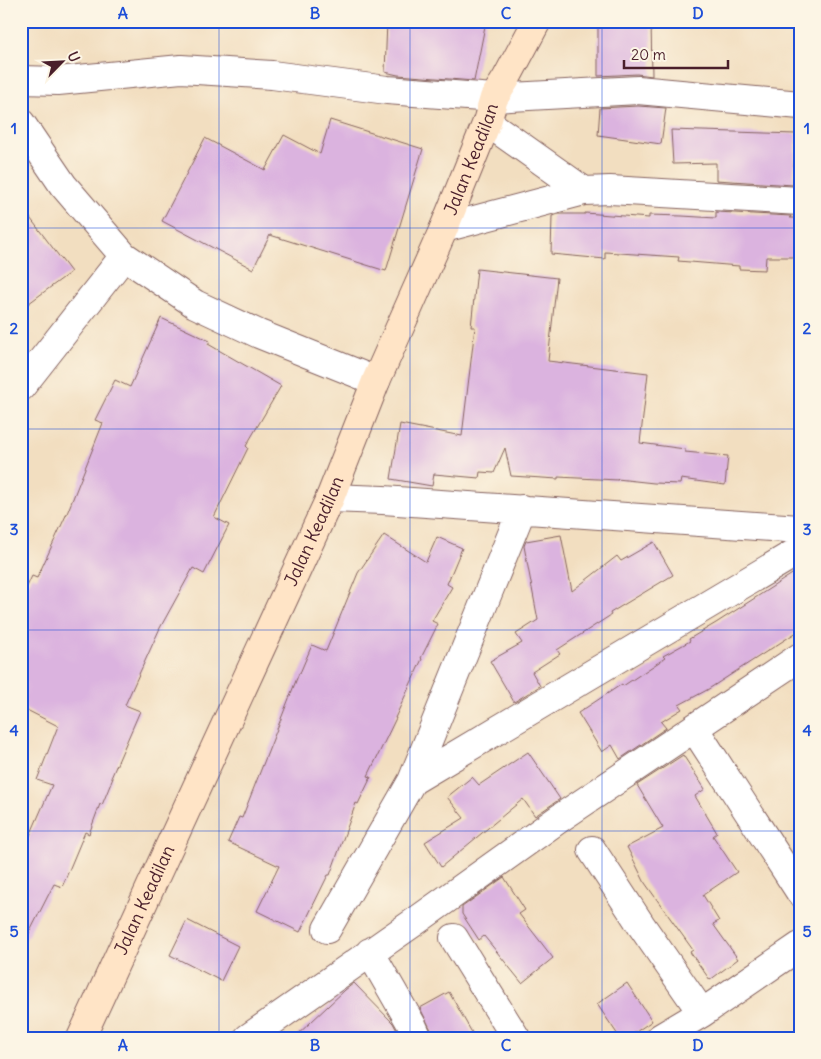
<svg xmlns="http://www.w3.org/2000/svg" width="821" height="1059" font-family="Delius,sans-serif">
<style>
.building{fill:#dbb3df}
.lines{fill:none;stroke-linecap:round;stroke-linejoin:round}
.street-casing{stroke:#85625f;stroke-width:30}
.secondary-casing{stroke:#85625f;stroke-width:30}
.street{stroke:#fff;stroke-width:28}
.secondary{stroke:#ffe4c6;stroke-width:28}
.grid{fill:none;stroke:#1d4ed8;stroke-width:1;stroke-opacity:0.55}
.labels{text-anchor:middle;stroke-width:4.5;stroke-linejoin:round;paint-order:stroke}
.street-label{font-size:18px;fill:#4a1f2b;stroke:#fcf5e5}
.neatline{fill:none;stroke:#1d4ed8;stroke-width:2}
.grid-label{font-size:16px;text-anchor:middle;font-weight:bold;fill:#1d4ed8}
</style>
<rect width="100%" height="100%" fill="#fcf5e5"/>
<filter id="ink" filterUnits="userSpaceOnUse"><feTurbulence type="fractalNoise" baseFrequency=".02" numOctaves="2"/><feDisplacementMap in="SourceGraphic" scale="10" xChannelSelector="R" yChannelSelector="G"/><feConvolveMatrix kernelMatrix="1 2 1 2 8 2 1 2 1" color-interpolation-filters="sRGB"/></filter>
<filter id="wash" filterUnits="userSpaceOnUse"><feTurbulence type="fractalNoise" baseFrequency=".0096" numOctaves="4" result="noise"/><feDisplacementMap in="SourceGraphic" scale="20" xChannelSelector="R" yChannelSelector="G"/><feGaussianBlur stdDeviation="1.12" result="paint"/><feColorMatrix in="noise" values="0 0 0 0 0 0 0 0 0 0 0 0 0 0 0 0 0 1.4 0 .05"/><feComposite in="paint" operator="in"/></filter>
<g filter="url(#wash)">
<rect width="100%" height="100%" fill="#f2dec0"/>
<g id="blocks">
<!-- building -->
<path class="building" d="M387,21H486L474,81L398,75L385,72Z
M598,21H651L652,76L637,74L598,76Z
M638,106L666,108L661,144L598,135L600,108Z
M330,120L423,149L386,271L270,235L253,269L162,221L205,138L265,170L284,135L320,154Z
M671,130L796,134L793,185L716,180V163L673,164Z
M21,206L71,272L21,309Z
M716,212L791,216L790,218H797V257H766L765,270L739,269V266L678,261L679,257L605,252V259L551,254L552,216L559,214H585V213L649,218V215L682,216L716,218Z
M477,269L557,278L548,361L648,373L640,443L685,449V452L728,456L725,485L681,479L680,484L654,483L617,479L618,480L558,477V479L511,476L505,448L494,473L480,472L479,478L434,474L432,486L391,479L400,424L462,436L475,327H471Z
M161,318L210,341L208,344L281,386L246,446L248,448L214,517L229,525L204,574L193,568L160,628L125,705L140,711L111,778H113L102,805L100,804L89,834L85,832L62,887L54,884L21,949V856L52,785L37,780L58,726L21,707V599L32,576L37,578L68,511L103,423L95,420L115,380L130,387Z
M384,535L426,562L437,537L462,548L447,584L452,587L432,621L438,624L421,658L422,659L395,718H396L368,776L371,777L358,804L356,803L330,875H328L300,932L257,911L279,866L228,842L239,817L242,818L299,673H300L312,645L326,651L358,573Z
M561,535L572,591L617,556L621,561L654,542L673,575L610,613L611,615L557,650L560,654L532,672L540,686L514,702L490,661L522,643L516,634L538,620L524,546L526,541Z
M800,569V630L707,690L679,705L682,709L661,722L666,728L620,759L612,745L602,752L578,713L622,684L623,686L665,658L663,656L690,641L689,639L716,623Z
M528,752L560,799L535,816L523,799L441,867L425,842L464,818L447,797L472,777L479,785Z
M683,755L705,789L695,796L717,833L713,836L737,872L703,895L719,921L713,924L738,959L710,980L690,952L693,950L645,883L627,847L663,828L637,785Z
M504,877L525,910L519,914L553,958L522,983L484,936L479,940L462,914V907Z
M187,920L238,946L221,981L170,955Z
M354,983L393,1023L401,1038H294L345,990Z
M627,983L652,1021L627,1038H620L597,1004Z
M449,992L475,1038H433L432,1032L420,1008Z"/>
</g>
</g>
<g filter="url(#ink)">
<use href="#blocks" fill-opacity="0" stroke="#85625f" stroke-width="1"/>
<g class="lines">
<defs>
<path id="street" d="M21,80L58,81L181,69L272,75L387,90L494,98L638,90L800,105
M487,122L584,191
M21,123L63,185L124,256
M444,228L584,191L610,190L800,201
M21,387L124,256L195,304L259,334L376,381
M330,498L383,500L800,529
M694,728L800,892
M412,781L800,550
M592,850L641,925L702,1013
M327,929L412,781L522,509
M454,938L516,1038
M370,952L413,1027L418,1038
M248,1038L423,916L560,818L800,657
M660,1038L702,1013L800,946"/>
<g id="secondary">
<path id="s1" d="M81,1038L330,498L376,381L444,228L487,122L494,98L506,79L537,21"/>
</g>
</defs>
<!-- street casing -->
<use href="#street" class="street-casing"/>
<!-- secondary casing -->
<use href="#secondary" class="secondary-casing"/>
<!-- street -->
<use href="#street" class="street"/>
<!-- secondary -->
<use href="#secondary" class="secondary"/>
</g>
</g>
<!-- grid -->
<path class="grid" d="M219,21V1038M410,21V1038M602,21V1038M21,228H800M21,429H800M21,630H800M21,831H800"/>
<g class="labels">
<!-- street labels -->
<g class="street-label">
<text dy="6" stroke="none"><textPath href="#s1" startOffset="962">Jalan Keadilan</textPath></text>
<text dy="6" stroke="none"><textPath href="#s1" startOffset="558">Jalan Keadilan</textPath></text>
<text dy="6" stroke="none"><textPath href="#s1" startOffset="152">Jalan Keadilan</textPath></text>
</g>
</g>
<!-- margin -->
<rect width="821" height="1059" fill="none" stroke="#fcf5e5" stroke-width="55"/>
<!-- north arrow -->
<g transform="translate(62 62) rotate(66)" stroke="#fcf5e5" stroke-width="4" paint-order="stroke">
<path d="M0-4L9 19L0 12L-9 19Z" fill="#4a1f2b"/>
<text y="-8" font-size="14" font-weight="bold" text-anchor="middle" fill="#4a1f2b">U</text>
</g>
<!-- scale -->
<path d="M624 60v8h104v-8" fill="none" stroke="#4a1f2b" stroke-width="2.5"/>
<text x="631" y="60" font-size="15" fill="#4a1f2b" stroke="#fcf5e5" stroke-width="4" paint-order="stroke">20 m</text>
<rect x="28" y="28" width="766" height="1004" class="neatline"/>
<g class="grid-label">
<text x="123" y="19">A</text>
<text x="315" y="19">B</text>
<text x="506" y="19">C</text>
<text x="698" y="19">D</text>
<text x="14" y="134">1</text>
<text x="807" y="134">1</text>
<text x="14" y="334">2</text>
<text x="807" y="334">2</text>
<text x="14" y="535">3</text>
<text x="807" y="535">3</text>
<text x="14" y="736">4</text>
<text x="807" y="736">4</text>
<text x="14" y="937">5</text>
<text x="807" y="937">5</text>
<text x="123" y="1051">A</text>
<text x="315" y="1051">B</text>
<text x="506" y="1051">C</text>
<text x="698" y="1051">D</text>
</g>
</svg>
